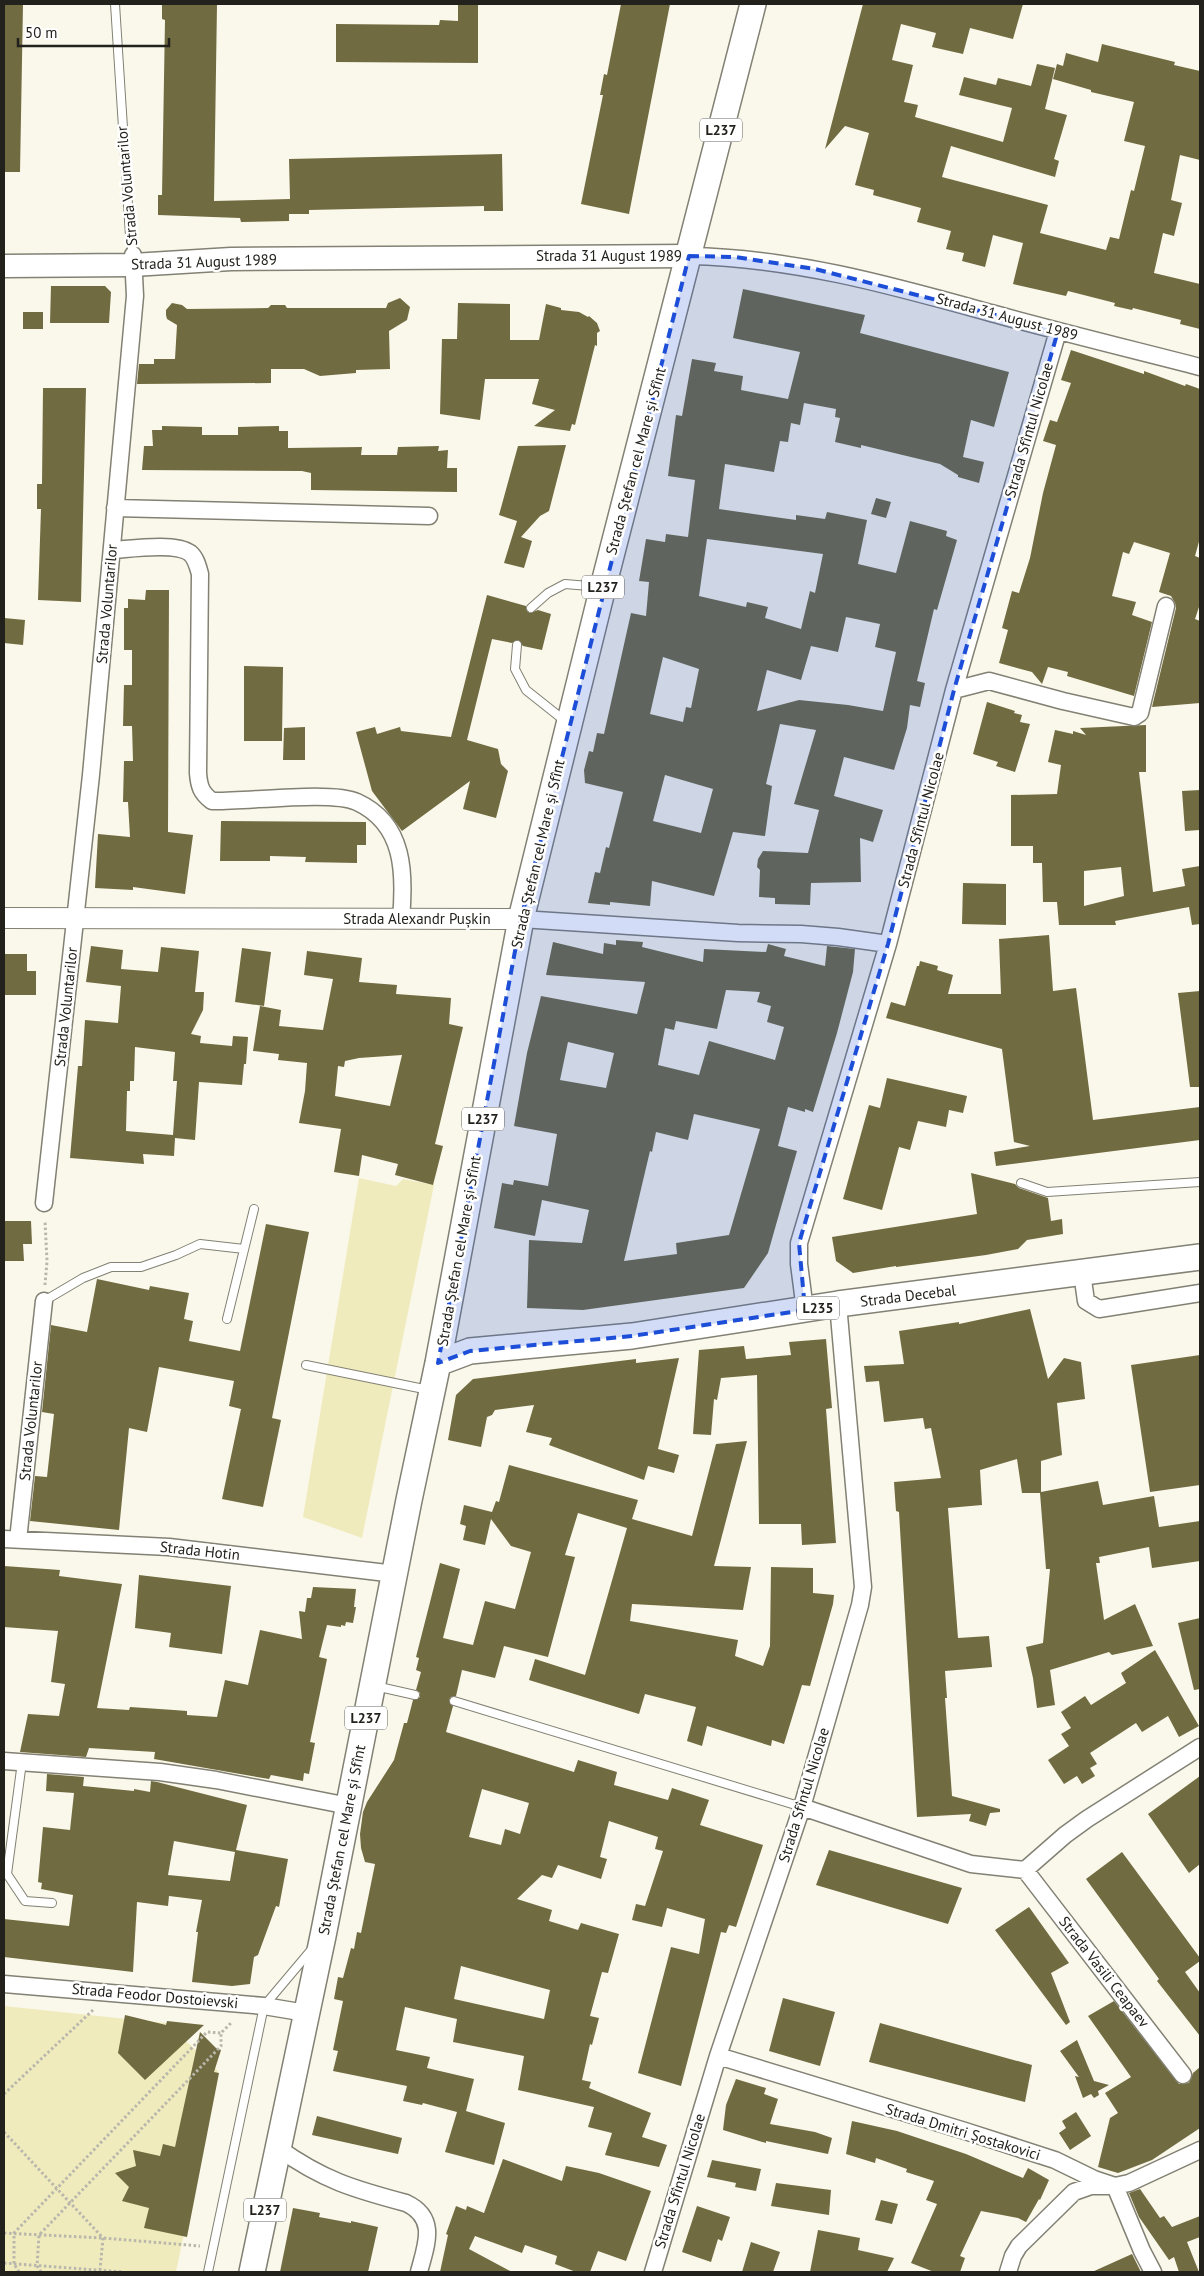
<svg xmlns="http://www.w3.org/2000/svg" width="1204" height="2276" font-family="'PT Sans',sans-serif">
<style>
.green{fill:#f0ebbd}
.building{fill:#706b40;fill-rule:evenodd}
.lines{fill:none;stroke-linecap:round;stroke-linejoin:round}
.service-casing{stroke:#828174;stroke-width:10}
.minor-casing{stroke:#828174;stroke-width:19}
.tertiary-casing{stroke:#828174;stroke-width:22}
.secondary-casing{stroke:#828174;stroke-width:25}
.primary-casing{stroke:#828174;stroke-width:28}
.path{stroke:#b9b7ac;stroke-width:3;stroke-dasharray:2.5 2.5;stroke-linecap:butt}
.service{stroke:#fff;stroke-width:8}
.minor{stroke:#fff;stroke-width:16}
.tertiary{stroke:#fff;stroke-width:20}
.secondary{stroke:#fff;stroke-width:22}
.primary{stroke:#fff;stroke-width:25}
.marked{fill:#1d4ed8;fill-opacity:0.2;stroke:#1d4ed8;stroke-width:4;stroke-dasharray:10 6;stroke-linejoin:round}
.labels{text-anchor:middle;stroke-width:5;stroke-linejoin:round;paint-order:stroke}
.shield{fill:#fff;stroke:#646460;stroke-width:1}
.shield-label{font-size:14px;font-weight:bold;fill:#22211c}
.street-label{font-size:15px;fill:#22211c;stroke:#fff}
</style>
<rect width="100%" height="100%" fill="#faf8ea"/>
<!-- green -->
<path class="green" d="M359,1178L396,1186L403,1179L434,1185L362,1538L303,1517Z
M4,2006L184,2025L183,2038L218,2071L176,2272H4Z"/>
<!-- building -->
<path class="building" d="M4,4H23L20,172H4Z
M162,4H217L214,201L290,199L289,159L502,154L503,211H484V206L309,210V214H289V221L241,222L240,218L158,215V195H162L165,20L162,19Z
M458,4H478V63L336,62V24L439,25L440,20L458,21Z
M621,4H670L629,214L581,204L603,95H600L604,74L607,75Z
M863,4H1023L1013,39L970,28L963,54L932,47L936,33L901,24L892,60L913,65L904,102L918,105L915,117L1003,142L1012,108L959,95L964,77L996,85L998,78L1031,86L1037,64L1055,68L1045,109L1067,115L1054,159L1059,161L1055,177L951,146L942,177L1048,205L1040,233L1106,250L1110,237L1119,239L1131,190L1134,191L1145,146L1124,141L1134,102L1091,92V90L1053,79L1057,64L1063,66L1066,53L1098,62L1102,44L1175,62L1174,65L1200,71V160L1180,155L1171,200L1182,203L1174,236L1163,233L1154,273L1200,284V329L1180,324L1181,320L1133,308L1132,310L1114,306L1115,303L1068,291L1066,296L1013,284L1023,243L993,235L985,267L962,261L964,253L946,249L951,231L917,222L921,208L873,195L874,190L855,185L869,133L845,126L825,149Z
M51,286H105L111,292L109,323H50Z
M743,289L865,315L860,333L1009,372L994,427L971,420L963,457L984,462L979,483L958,477V475L940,464L861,445V448L835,442L840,418L835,417L836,409L804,403L800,425L791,423L788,442L780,441L774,472L725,464L719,509L796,520V515L825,519L827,512L867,520L858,564L896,573L910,521L947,531L946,536L957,540L937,610L934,609L917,681L925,683L920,707L910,705L907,728L894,770L844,757L834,796L883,810L873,842L860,838L861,882L811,883L810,905L775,904V898L759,897L760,870L757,867L758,859L763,851L808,853L819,810L794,804L816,730L780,724L766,784L772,786L765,836L733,832L714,896L652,881L650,906L610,902V905L588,903L595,872L600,873L606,847L609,848L623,792L585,783L584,770L589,751L593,752L597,733L604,734L631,613L646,616L649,582L639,581L646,539L665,542L666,534L688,537L695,480L668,476L676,415L682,416L692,359L716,363L714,371L743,376L741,390L788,399L800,352L733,338ZM707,539L823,554L815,593L810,591L801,629L765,618L768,607L747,602L746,607L699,596ZM846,617L880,624L875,647L896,652L883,711L848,705L799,700L757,711L767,670L801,680L811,646L838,652ZM663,657L699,669L691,708L686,707L683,722L650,714ZM665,775L713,789L701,833L653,821Z
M400,298L410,307L407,320L389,331L390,369L356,370V373L320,376L304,369H271V383L137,384L139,364H154V359H175L177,325L167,319L166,315V310L172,303L182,305L187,309L268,308L271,305H285L287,308H386L388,303Z
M458,303L510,304V340H539L546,304L561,308V310L579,312L588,317L589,316L597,323L600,331L597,333V346L595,345L575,425L572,424L570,431L534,426L555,410L532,404L539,379H485L480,420L440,414L442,339H457Z
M23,312H43V329H23Z
M1071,350L1144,374V371L1185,386L1186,384L1200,389V538L1195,556L1200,558V604L1195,619L1200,621V703L1152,707L1176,608L1175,603L1171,596L1159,592L1170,553L1134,542L1129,554L1123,552L1112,596L1136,602L1132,615L1152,622L1134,696L1067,676L1068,672L1048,667L1042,684L1032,672L999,663L1008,630L1002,628L1012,591L1019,593L1030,558L1043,493L1056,445L1043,441L1050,420L1057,422L1071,383L1061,380Z
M43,388H86L81,602L38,600L41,509H37V484H42Z
M162,426L202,427V435H238V427L279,426V431H288V448L362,447L361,455H397L398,447L439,446L438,451L448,450L447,468H457V492L311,490V473L302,471L142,470L144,446H153L152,430H162Z
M566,445L549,511L540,516L521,537L532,541L524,568L504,563L517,521L499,515L518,446Z
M876,498L891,502L886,518L871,514Z
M146,590H169L168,832L193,835L185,894L133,887V890L95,888L98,834L130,837L128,802H123L124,761H133L132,726H123L124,685H132V650H124V608H128V599L145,600Z
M487,595L526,606L527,611L530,613L538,610L551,614L542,650L523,646L518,640L512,643L492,639L467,740L498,749L501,764L508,771L496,818L463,809L470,781L402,831L372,791L356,732L375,727L377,734L400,727L401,731L451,737Z
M4,618L25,620L23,645L4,643Z
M244,666L283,667L282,741H244Z
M987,702L1015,711L1014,713L1022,715L1020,722L1030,724L1015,772L996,766L998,762L973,754Z
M1146,725V772H1139L1153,892L1185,886L1182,869L1200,866V924L1192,925L1189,907L1115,921L1116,925H1059L1057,902H1043L1042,863H1033V846H1011V795L1057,794L1061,765L1048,762L1055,730L1073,734V731L1086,735L1080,728ZM1121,867L1124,896L1084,906V871Z
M305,727V760H283L284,728Z
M1200,790V830L1185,831L1182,791Z
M221,821L366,822V845H357V863L305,862L306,857L270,856V861H220Z
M963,883L1006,884V925L962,924Z
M1049,935L1053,991L1076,988L1093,1120L1200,1107V1140L996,1166L994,1152L1030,1146L1014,1142L1002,1049L886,1018L891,1002L905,1006L917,966H919L920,961L938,966L937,970L953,975L948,994H1001L999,939Z
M616,940L643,942L642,947L703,962L704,949L766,952L768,944L786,949L784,956L825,966L827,946L855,949L853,972L837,1033L813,1112L805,1109V1112L788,1107L778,1146L797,1151L768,1253L744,1288L583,1310L527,1308L529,1240L582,1243L589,1210L542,1200L535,1236L494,1228L502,1183L513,1185L514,1180L548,1186L557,1134L514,1126L527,1053L541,996L637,1014L645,982L546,975L553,942L603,954L604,943L616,945ZM726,990L760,992L757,1002L771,1006L767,1022L784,1027L775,1060L709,1041L699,1075L658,1065L665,1028L674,1030L676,1021L717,1029ZM568,1042L614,1053L606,1088L560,1080ZM694,1114L760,1129L729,1235L676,1243L677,1254L624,1261L650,1151L652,1152L656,1132L688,1140Z
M91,946L123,950L121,969L158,972L161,947L199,951L195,992H204L203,1010L191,1034L201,1036L200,1043L232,1046L233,1036L248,1037L246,1064H244L242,1085L199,1082L195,1140L175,1138L174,1156L143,1154L144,1164L70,1158L78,1066H82L85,1020L118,1023L121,986L86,982ZM135,1047L175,1052L173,1081H177L173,1135L126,1131L127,1091H130V1081H134Z
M242,948L271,952L264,1006L235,1002Z
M307,951L362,958L359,982L397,985L396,994L451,998L449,1024L463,1027L435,1144L443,1146L433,1185L395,1175L398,1164L362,1155L359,1176L334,1172L341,1129L299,1123L305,1091L307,1063L278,1060L279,1054L253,1051L260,1006L281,1010L279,1026L323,1030L333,979L304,975ZM402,1055L390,1106L335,1096L338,1066L344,1067L345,1061L359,1058Z
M4,954H27V971H36V995H4Z
M1200,991V1087H1190L1178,993Z
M887,1078L967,1096L963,1113L949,1110L946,1127L918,1121L910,1150L899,1147L882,1210L843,1199L869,1105L880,1108Z
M971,1173L1015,1184L1019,1188L1048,1198L1051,1221L1062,1219L1063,1234L1027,1240L1018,1249L986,1255L896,1267V1266L853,1273L836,1261L832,1237L977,1214Z
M4,1221H31L32,1244H23L24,1261H4Z
M266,1224L309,1232L272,1418L281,1420L263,1507L222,1499L241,1409L229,1406L234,1381L159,1367L147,1432L129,1428L119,1530L30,1521L35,1476L47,1477L54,1414L42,1412L51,1325L87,1332L97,1279L149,1290L150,1286L189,1293L184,1319L193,1321L189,1341L240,1351Z
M1030,1309L1048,1379L1064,1358L1081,1362L1085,1399L1057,1403L1062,1455L1041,1461V1492L1098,1481L1103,1505L1154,1496L1159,1527L1200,1521V1561L1152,1568L1149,1547L1099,1557L1100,1563H1096L1104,1620L1135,1604L1153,1646L1112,1655L1109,1652L1050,1670L1055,1705L1037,1708L1033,1678L1026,1647L1043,1643L1050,1569H1046L1040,1493H1022L1017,1459L980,1470L982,1505L948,1508L958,1638L989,1636L992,1667L945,1671L947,1698H945L952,1796L1000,1809V1812L990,1813L986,1826L969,1821L971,1814L917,1817L899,1512L896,1511L894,1482L941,1478L931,1428L925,1429L923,1418L884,1422L879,1381L866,1382L864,1366L904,1364L899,1331L959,1322V1324Z
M826,1339L832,1408L826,1409L836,1543L802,1545L801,1524H759L757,1375L721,1378L717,1400L714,1399L711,1435L693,1434L699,1350L744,1346L746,1359L791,1355L789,1342Z
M1200,1355V1485L1150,1492L1131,1365Z
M679,1358L658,1449L679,1455L674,1473L648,1466L644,1480L549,1445L552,1438L526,1432L534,1405L495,1410L492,1415L487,1417L481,1447L448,1440L456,1395L473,1379L636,1359V1363Z
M747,1441L714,1566L751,1567L743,1610L632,1604L630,1621L738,1640L735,1656L763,1666L770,1646L771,1567L813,1568V1593L834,1595L833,1604L810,1686L802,1685L784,1744L772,1740L771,1746L707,1726L702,1746L687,1741L696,1707L645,1694L639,1714L529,1680L535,1659L585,1675L627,1528L578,1513L565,1555L575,1557L548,1657L504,1646L495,1678L462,1670L456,1696L451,1697L449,1700L453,1706L446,1732L574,1772L578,1760L617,1772L614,1785L668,1800L672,1788L709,1800L700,1825L763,1845L736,1927L729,1925L726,1933L721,1932L681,2086L638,2073L671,1947L699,1954L705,1919L667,1908L662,1927L632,1920L636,1904L645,1906L663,1851L655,1849L658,1837L609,1821L600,1857L607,1859L601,1879L558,1865L552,1878L542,1875L517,1899L552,1910L549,1921L578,1930L581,1923L619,1934L608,1973L602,1972L590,2016L599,2018L592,2045L590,2044L582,2080L591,2082L589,2088L651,2113L642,2137L667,2145L659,2167L605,2155L612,2133L588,2127L594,2107L518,2090L524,2056L453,2042L457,2019L405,2007L396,2050L430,2057L427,2068L474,2079L466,2111L505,2123L494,2165L445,2152L457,2112L423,2103L422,2105L403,2101L407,2086L333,2071L338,2051L333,2050L343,2001L334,1999L338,1977L343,1978L351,1948L354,1949L357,1932L361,1933L375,1864L365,1862L361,1848L360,1834L363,1812L367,1802L394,1760L404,1723H407L413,1700L420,1697V1693L416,1690L421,1672L416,1670L419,1658L416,1657L440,1563L460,1569L443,1638L473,1645L485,1601L515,1609L531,1552L511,1546L491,1519L485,1545L463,1540L466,1526L460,1524L464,1505L492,1512L496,1501L499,1502L509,1465L638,1500L632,1519L692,1536L716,1444ZM482,1789L529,1803L520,1834L505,1829L501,1845L469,1837ZM461,1966L550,1990L544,2019L454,1999Z
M4,1566L60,1570L59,1576L122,1584L97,1708L129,1710L130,1707L174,1710L187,1711V1715L217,1717L225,1680L248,1685L260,1630L302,1639L299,1611L305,1612L307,1598H311L313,1587L356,1589L354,1607H356L353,1623L346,1622L345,1626L341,1625V1627L327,1625L319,1657L327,1659L310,1742L315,1743L309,1774L304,1773L303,1781L271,1775L269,1779L154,1759L155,1752L89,1748L86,1757L20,1752L28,1714L59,1716L65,1684L51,1682L58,1631L4,1627Z
M139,1575L231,1586L222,1654L169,1647L171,1633L135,1628Z
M1200,1618V1689L1194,1690L1178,1623Z
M1155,1650L1199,1726L1179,1737L1168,1716L1142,1732L1136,1723L1090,1753L1097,1764L1090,1768L1095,1776L1082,1784L1077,1776L1064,1784L1048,1760L1069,1746L1061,1734L1071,1728L1061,1712L1085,1696L1091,1705L1126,1683L1121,1673Z
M47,1774L84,1777L83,1786L134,1791V1789L150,1792L151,1781L157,1782L247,1805L236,1850L288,1859L279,1907L276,1906L258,1955L254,1957L250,1984L232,1986L192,1982L198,1932H196L202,1900L169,1896L168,1906L137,1902L133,1972L4,1957V1919L69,1926L73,1895L41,1889L42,1883L38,1882L43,1827L70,1830L74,1793L46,1791ZM174,1841L235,1852L230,1881L168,1875Z
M1200,1776V1864L1189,1873L1148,1814Z
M829,1850L962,1888L948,1924L816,1885Z
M1122,1852L1200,1958V1961L1185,1972L1200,1993V2036L1157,1981L1159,1979L1086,1879Z
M1029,1907L1069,1963L1051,1973L1070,2022L1066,2025L995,1930Z
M783,1998L835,2012L820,2066L769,2051Z
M1114,2001L1179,2084L1189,2083L1193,2073L1200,2067V2128L1152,2160L1118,2173L1098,2167L1110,2118L1118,2113L1105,2093L1131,2077L1088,2016Z
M125,2015L166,2025L167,2021L204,2025L145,2080L118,2053Z
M880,2023L1032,2065L1025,2102L869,2062Z
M200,2032L216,2048L221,2050L214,2072L219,2073L187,2237L144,2228L149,2208L122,2201L129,2187L115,2173L136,2166L133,2150L160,2156L163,2144L175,2147Z
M1077,2040L1094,2081L1109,2085L1098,2091L1099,2095L1094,2098L1091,2094L1083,2098L1075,2076L1079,2077L1060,2051Z
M736,2079L766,2088L764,2094L778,2099L770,2124L815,2132L832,2138L828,2154L766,2141V2143L723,2130L726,2105Z
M1076,2112L1091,2136L1070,2150L1059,2133L1066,2128L1062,2121Z
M317,2116L402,2138L398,2154L312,2135Z
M852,2121L897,2131L966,2154L1023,2178L1028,2168L1049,2180L1040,2200L1039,2199L1026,2222L1018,2218L981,2211L960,2256L965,2258L960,2272H934L911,2263L937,2204L926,2200L934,2181L906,2172L907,2169L876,2158L875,2163L846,2154Z
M503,2159L562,2181L566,2166L599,2173L651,2191L626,2261L598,2251L590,2272H576L555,2264L557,2256L525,2245L522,2253L475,2236L469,2249L512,2272H440L448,2235L446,2234L456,2206L466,2210L467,2206L484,2213Z
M712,2160L761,2169L756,2191L735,2187L736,2183L707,2177Z
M776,2183L831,2190L829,2215L771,2206Z
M1140,2189L1160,2218L1164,2216L1172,2227L1200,2216V2237L1187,2242L1199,2272H1179L1174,2257L1169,2260L1139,2217L1129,2193Z
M881,2200L898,2204L892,2224L875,2220Z
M697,2206L730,2217L722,2241L718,2239L711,2262L682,2252Z
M293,2208L320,2213L319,2217L351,2223V2221L378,2227L368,2272H280Z
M818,2230L860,2238L858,2250L894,2258L887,2272H810Z
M751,2242L780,2252L773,2272H742Z
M1132,2254L1141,2272H1092Z"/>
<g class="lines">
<defs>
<path id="service" d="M115,4L130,236L133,254
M531,608L548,593L565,584L601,587
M517,645L515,669L526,690L565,721
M1021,1183L1047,1192L1200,1182
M44,1301L83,1278L111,1267H141L176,1255L200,1244L244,1249
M227,1319L254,1209
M306,1365L429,1390
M375,1686L415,1695
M454,1701L802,1807
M22,1762L7,1874L25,1901L52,1903
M208,2272L264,2006L312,1949"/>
<path id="minor" d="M689,256C794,258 890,285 991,313C1060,332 1130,349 1200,367
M115,508L429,516
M112,550C130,549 175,542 190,553C196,558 198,567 200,574L198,773C199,786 201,793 212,801C246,802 332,790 357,802C405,824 405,874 401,919
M954,690L989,681L1063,701L1134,717L1140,713L1166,606
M521,919L738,933L801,934L838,937L888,944
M44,1203L91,775L135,296L133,255
M1082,1273L1086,1301L1099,1309L1200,1293
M805,1310L799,1264V1243L888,944L954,690L1058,331
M4,1539L169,1547L395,1574
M18,1540L44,1301
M4,1761L160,1772L216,1780L349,1806
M802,1807L971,1864L1025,1870L1065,1835L1087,1819L1200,1747
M1025,1870L1183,2075
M4,1984L264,2006L306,2013
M718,2056L965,2131L1055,2160L1094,2179L1115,2186L1142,2251L1153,2272
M278,2148C323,2180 353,2189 406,2203C438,2218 426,2245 419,2272
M653,2272L718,2056L802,1807L860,1605L863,1587L838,1304
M1008,2272L1013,2256L1019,2246L1074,2192L1091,2186H1115L1129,2183L1200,2150"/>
<path id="tertiary" d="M4,918L521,919"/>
<path id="secondary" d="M4,266L133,265L231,259L689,256"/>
<path id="primary" d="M438,1363L470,1351L632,1336L838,1304L1200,1257
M252,2272L323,1936L409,1500L438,1363L521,919L603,587L753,4"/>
</defs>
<!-- service casing -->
<use href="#service" class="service-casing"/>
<!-- minor casing -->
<use href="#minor" class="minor-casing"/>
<!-- tertiary casing -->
<use href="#tertiary" class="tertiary-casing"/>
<!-- secondary casing -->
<use href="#secondary" class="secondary-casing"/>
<!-- primary casing -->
<use href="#primary" class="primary-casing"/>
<!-- path -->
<path class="path" d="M45,1285L47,1261L45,1221
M4,2094L93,2010
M4,2132L103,2238L100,2270
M4,2233L103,2238L200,2246
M4,2263L123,2272
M19,2272L14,2264V2233L207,2032L221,2033
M41,2272L37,2266L39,2235L221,2046V2033L232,2022"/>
<!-- service -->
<use href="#service" class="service"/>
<!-- minor -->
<use href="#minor" class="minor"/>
<!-- tertiary -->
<use href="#tertiary" class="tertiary"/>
<!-- secondary -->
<use href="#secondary" class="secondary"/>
<!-- primary -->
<use href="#primary" class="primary"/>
</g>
<!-- marked area -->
<path class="marked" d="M689,256L735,257L815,269L1058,331L954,690L888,944L799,1243L805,1310L632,1336L470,1351L438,1363L521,919Z"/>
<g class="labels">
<!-- shield labels -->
<g class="shield">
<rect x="700" y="118.5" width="42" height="23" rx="4"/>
<rect x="582" y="575.5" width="42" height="23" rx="4"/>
<rect x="462" y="1107.5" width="42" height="23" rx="4"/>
<rect x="797" y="1296.5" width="42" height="23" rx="4"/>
<rect x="345" y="1706.5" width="42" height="23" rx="4"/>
<rect x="244" y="2198.5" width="42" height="23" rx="4"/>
</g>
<g class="shield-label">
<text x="721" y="135">L237</text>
<text x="603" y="592">L237</text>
<text x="483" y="1124">L237</text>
<text x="818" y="1313">L235</text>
<text x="366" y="1723">L237</text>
<text x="265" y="2215">L237</text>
</g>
<!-- street labels -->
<g class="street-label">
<text transform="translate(127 186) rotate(-95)" y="5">Strada Voluntarilor</text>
<text x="609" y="261">Strada 31 August 1989</text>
<text transform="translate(204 262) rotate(-2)" y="5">Strada 31 August 1989</text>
<text transform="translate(1007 317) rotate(15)" y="5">Strada 31 August 1989</text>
<text transform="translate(1029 430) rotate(-74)" y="5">Strada Sfîntul Nicolae</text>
<text transform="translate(636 461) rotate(-75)" y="5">Strada Ștefan cel Mare și Sfînt</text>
<text transform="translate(107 604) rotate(-85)" y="5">Strada Voluntarilor</text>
<text transform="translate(921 820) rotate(-75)" y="5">Strada Sfîntul Nicolae</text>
<text transform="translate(538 854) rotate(-77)" y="5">Strada Ștefan cel Mare și Sfînt</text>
<text x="417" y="924">Strada Alexandr Pușkin</text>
<text transform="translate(66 1007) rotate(-84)" y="5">Strada Voluntarilor</text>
<text transform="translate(459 1251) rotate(-80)" y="5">Strada Ștefan cel Mare și Sfînt</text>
<text transform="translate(908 1296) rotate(-7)" y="5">Strada Decebal</text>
<text transform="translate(31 1421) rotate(-84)" y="5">Strada Voluntarilor</text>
<text transform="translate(200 1551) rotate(6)" y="5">Strada Hotin</text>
<text transform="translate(804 1795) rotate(-73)" y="5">Strada Sfîntul Nicolae</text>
<text transform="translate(342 1840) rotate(-79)" y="5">Strada Ștefan cel Mare și Sfînt</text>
<text transform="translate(1104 1972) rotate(52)" y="5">Strada Vasili Ceapaev</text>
<text transform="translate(155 1996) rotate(5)" y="5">Strada Fеodor Dostoievski</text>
<text transform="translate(963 2132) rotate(17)" y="5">Strada Dmitri Șostakovici</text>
<text transform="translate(680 2181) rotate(-73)" y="5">Strada Sfîntul Nicolae</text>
</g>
</g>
<!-- border -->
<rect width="1204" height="2276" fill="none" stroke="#22211c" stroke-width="10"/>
<!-- scale -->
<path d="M18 38v8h151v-8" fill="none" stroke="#22211c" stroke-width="2.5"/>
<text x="25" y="38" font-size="15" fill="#22211c" stroke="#ffffff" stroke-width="4" paint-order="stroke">50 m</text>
</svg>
